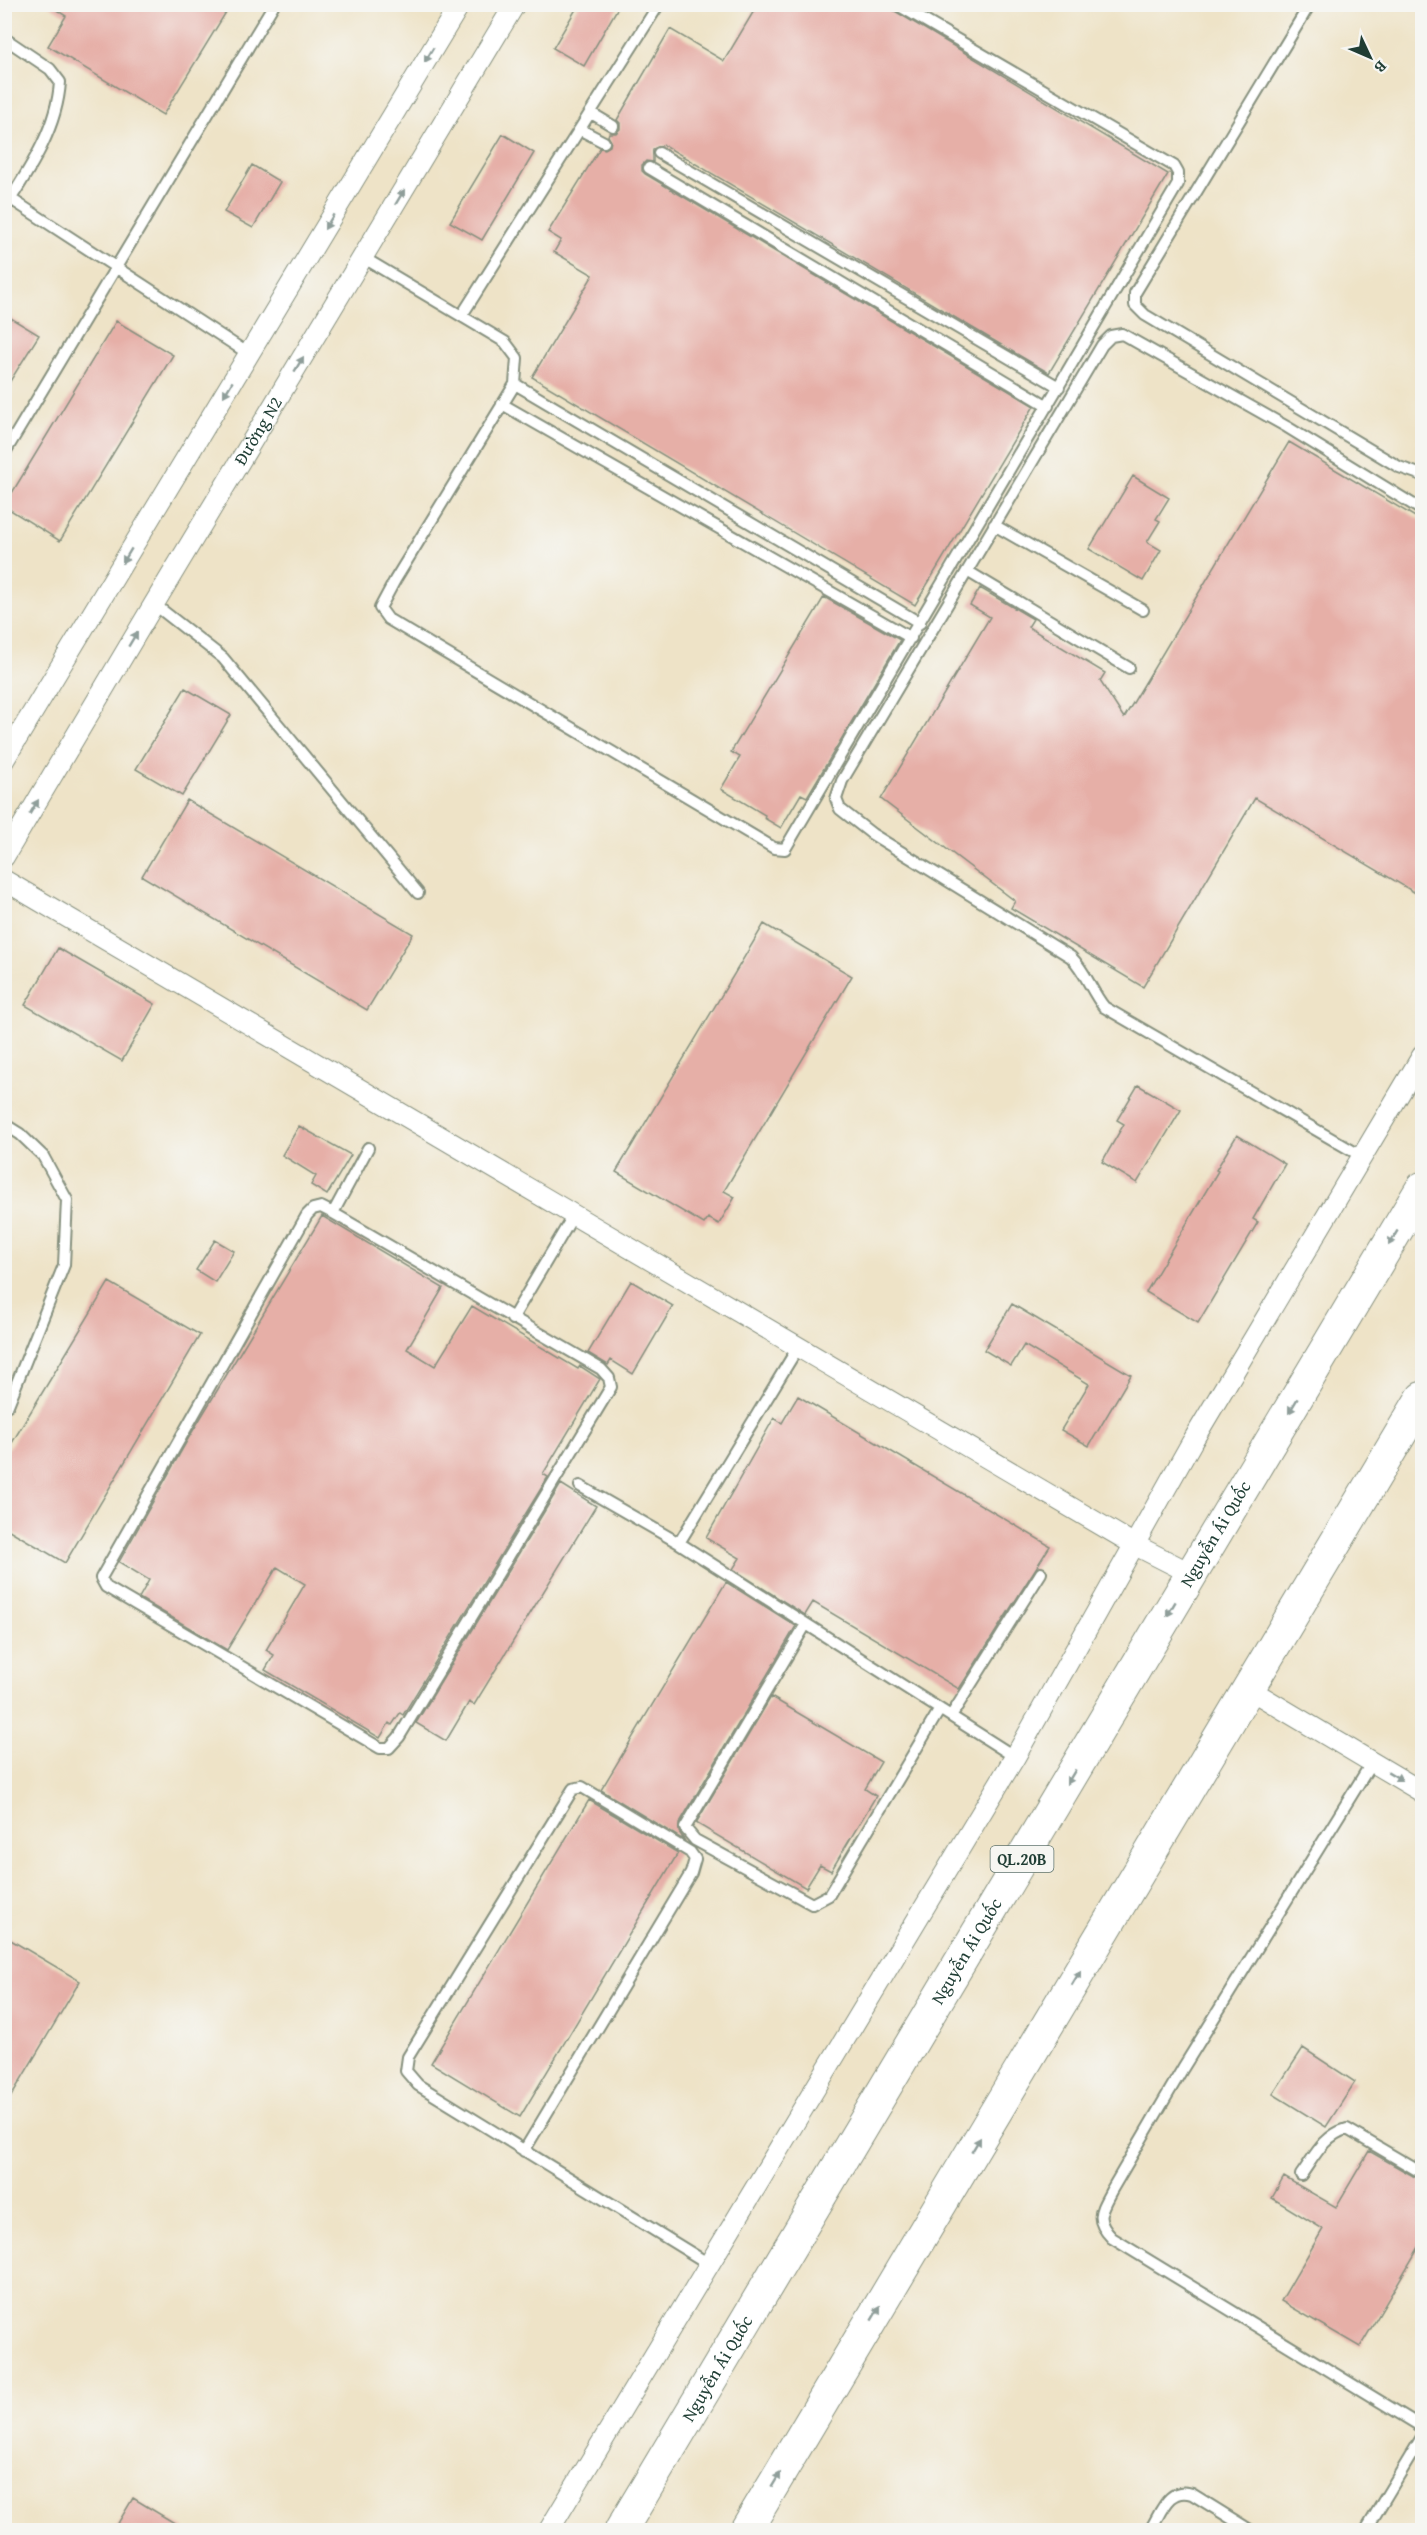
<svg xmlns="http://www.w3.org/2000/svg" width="1427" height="2535" font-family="'Gentium Book Plus',serif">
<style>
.building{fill:#e6afa7}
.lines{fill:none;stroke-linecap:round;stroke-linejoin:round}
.service-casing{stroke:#86907e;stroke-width:14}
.minor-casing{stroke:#86907e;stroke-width:22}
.primary-casing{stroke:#86907e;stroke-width:34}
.service{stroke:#fff;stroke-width:10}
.minor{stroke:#fff;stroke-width:20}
.primary{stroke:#fff;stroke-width:32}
.oneway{fill:#8f9e9a}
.labels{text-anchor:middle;stroke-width:4.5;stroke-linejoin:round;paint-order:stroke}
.shield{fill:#f6f6f2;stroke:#60746d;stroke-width:1.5}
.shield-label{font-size:16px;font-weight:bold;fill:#1f3d34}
.street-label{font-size:18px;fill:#1f3d34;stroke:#f6f6f2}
</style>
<rect width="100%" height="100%" fill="#f6f6f2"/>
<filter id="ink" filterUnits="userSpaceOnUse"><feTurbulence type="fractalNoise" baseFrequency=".0167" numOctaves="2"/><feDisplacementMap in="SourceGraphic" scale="12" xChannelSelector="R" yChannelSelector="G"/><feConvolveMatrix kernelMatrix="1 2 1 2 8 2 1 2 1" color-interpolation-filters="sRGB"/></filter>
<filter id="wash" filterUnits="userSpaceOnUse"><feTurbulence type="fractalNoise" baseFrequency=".008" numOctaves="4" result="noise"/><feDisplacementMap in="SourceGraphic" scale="24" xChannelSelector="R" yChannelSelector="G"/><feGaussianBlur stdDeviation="1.35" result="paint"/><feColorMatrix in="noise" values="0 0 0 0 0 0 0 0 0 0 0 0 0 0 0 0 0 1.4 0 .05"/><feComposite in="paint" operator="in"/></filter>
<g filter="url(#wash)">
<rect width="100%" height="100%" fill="#eee3c7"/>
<g id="blocks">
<!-- building -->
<path class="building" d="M47,4H231L163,115L48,46L66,16Z
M579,4H620L584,66L553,48Z
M758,4H883L1168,174L1049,373L664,145L653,149V162L646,161L642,165V171L645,174L1034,406L915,605L532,377L593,275L554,252L561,240L548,232L600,148L605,149L610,146L611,141L608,136L609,133H616L620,129V123L617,120L670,29L724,61Z
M503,134L534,153L482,240L450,222Z
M252,165L280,182L253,228L224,212Z
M4,314L39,335L4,391Z
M116,321L173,355L60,541L4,506Z
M1289,442L1422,521V897L1255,798L1143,987L1011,908L1015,901L881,799L990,617L970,605L980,588L1033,619L1028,627L1105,673L1100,681L1124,718Z
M1133,476L1169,498L1156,519L1160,521L1147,542L1161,550L1143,581L1089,549Z
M824,597L900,640L807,797L801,794L781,828L764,818L765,815L721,789L740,757L731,752Z
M185,688L231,715L182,796L136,769Z
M187,800L413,934L367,1010L142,876Z
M764,924L852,976L724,1191L735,1197L719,1224L708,1218L704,1224L616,1172Z
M58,948L155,1004L122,1061L25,1005Z
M1138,1085L1181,1110L1137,1183L1102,1162L1124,1124L1117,1120Z
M299,1126L351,1155L327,1195L311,1185L316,1176L282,1155Z
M1237,1135L1285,1164L1253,1219L1258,1222L1198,1323L1146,1292L1218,1171L1216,1170Z
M322,1216L443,1288L407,1349L435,1366L472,1306L578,1369L580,1366L600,1379L543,1474L548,1477L403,1715L400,1713L392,1725L389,1723L380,1738L265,1670L274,1655L266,1650L305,1584L277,1567L227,1650L139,1598L149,1580L119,1562L191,1434Z
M215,1240L234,1251L215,1282L196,1270Z
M631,1281L673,1306L633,1374L611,1360L608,1365L588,1353Z
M109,1282L200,1335L65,1563L4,1527V1456Z
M1012,1304L1131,1375L1089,1446L1061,1430L1089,1384L1024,1345L1011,1366L984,1350Z
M798,1396L1050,1546L959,1689L813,1602L805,1615L733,1569L740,1558L706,1538L774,1418L782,1423Z
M561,1484L596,1506L474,1705L469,1702L446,1741L416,1723Z
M726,1582L796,1626L679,1824V1832L685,1841L601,1790Z
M771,1697L881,1762L865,1789L876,1796L831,1871L820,1865L806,1888L696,1823Z
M589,1800L678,1853L520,2117L431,2063Z
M4,1936L80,1981L4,2108Z
M1303,2048L1355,2082L1326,2127L1273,2094Z
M1369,2151L1422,2181V2242L1360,2347L1281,2301L1323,2229L1272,2198L1284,2177L1336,2207Z
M133,2498L186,2530H114Z"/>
</g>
</g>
<g filter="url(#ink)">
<use href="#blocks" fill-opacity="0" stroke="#86907e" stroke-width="1.5"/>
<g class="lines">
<defs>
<path id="service" d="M1310,4L1135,293V305L1145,315L1399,467L1422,475
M4,38L50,69L60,82C57,129 29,170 4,209
M591,113L613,126
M581,130L604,142
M659,153L1059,387
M649,168L1048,406
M11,199L249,354
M364,258L505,342L517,358L515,384L395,580L380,608L388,619L774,848L785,849L1178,184V173L1174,166L896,4
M462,315L659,4
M515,384L920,623
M502,404L911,638
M4,454L274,4
M994,525L1143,610
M967,571L1129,668
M154,604L223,658L418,893
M4,1124L20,1134L43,1156L67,1200L64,1265L8,1405
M1363,1157L1104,1007C1091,991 1086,972 1071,957L872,834L840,809L836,799L842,781L1102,345L1111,336L1122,334L1287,427L1422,510
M333,1213L321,1207L313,1209L307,1215L101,1578L106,1587L380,1748H389L399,1737L611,1387L609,1378L601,1369L333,1213L368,1148
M512,1319L573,1216
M580,1486L679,1543L1015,1757
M679,1543L797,1349
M806,1624L685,1828L695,1840L812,1904L829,1895L940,1709
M951,1716L1041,1573
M1372,1762L1183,2068L1111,2191C1100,2212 1094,2219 1112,2238L1422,2427
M524,2151L691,1873L695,1859L690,1852L582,1787L573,1789L408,2057L406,2071L418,2085L709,2264
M1301,2175C1314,2157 1324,2135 1347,2129L1422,2173
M1150,2530C1161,2513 1168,2486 1192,2494L1250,2530
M1366,2530L1422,2437"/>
<g id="minor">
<path d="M4,760L460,4"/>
<path id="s1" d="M4,857L154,604L515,4"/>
<path d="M4,880L1135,1545L1192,1574"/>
<path d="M1249,1689L1422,1792"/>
<path d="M549,2530L1015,1757L1192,1442L1422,1056"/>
</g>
<g id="primary">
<path id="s2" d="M621,2530L1422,1188"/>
<path d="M746,2530L1422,1398"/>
</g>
</defs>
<!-- service casing -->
<use href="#service" class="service-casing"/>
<!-- minor casing -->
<use href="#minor" class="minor-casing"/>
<!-- primary casing -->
<use href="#primary" class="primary-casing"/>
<!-- service -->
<use href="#service" class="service"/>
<!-- minor -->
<use href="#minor" class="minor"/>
<!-- primary -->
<use href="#primary" class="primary"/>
</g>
<!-- one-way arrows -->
<defs><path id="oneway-solid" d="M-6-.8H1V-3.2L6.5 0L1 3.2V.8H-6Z" transform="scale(1.5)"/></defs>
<g class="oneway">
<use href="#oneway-solid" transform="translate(429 55) rotate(121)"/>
<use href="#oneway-solid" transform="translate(400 197) rotate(-59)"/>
<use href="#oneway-solid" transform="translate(329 222) rotate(121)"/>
<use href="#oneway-solid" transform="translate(299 364) rotate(-59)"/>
<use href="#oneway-solid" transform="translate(228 389) rotate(121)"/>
<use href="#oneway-solid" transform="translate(127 556) rotate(121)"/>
<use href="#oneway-solid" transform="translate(133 639) rotate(-59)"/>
<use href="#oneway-solid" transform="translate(34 807) rotate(-59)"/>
<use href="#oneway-solid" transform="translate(1393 1238) rotate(121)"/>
<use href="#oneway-solid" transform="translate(1293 1406) rotate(121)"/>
<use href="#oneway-solid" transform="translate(1171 1609) rotate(121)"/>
<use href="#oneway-solid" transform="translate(1395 1776) rotate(31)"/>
<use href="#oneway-solid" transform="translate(1071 1777) rotate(121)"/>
<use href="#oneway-solid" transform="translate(1076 1978) rotate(-59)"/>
<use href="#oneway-solid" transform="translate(976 2145) rotate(-59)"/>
<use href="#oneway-solid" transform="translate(876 2313) rotate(-59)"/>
<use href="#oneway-solid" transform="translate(776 2480) rotate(-59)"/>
</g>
</g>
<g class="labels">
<!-- shield labels -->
<rect class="shield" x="990.5" y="1846" width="63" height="26" rx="4.5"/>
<g class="shield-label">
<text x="1022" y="1865">QL.20B</text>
</g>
<!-- street labels -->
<g class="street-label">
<text dy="6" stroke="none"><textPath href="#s1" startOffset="496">Đường N2</textPath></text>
<text dy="6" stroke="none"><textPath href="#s2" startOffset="1160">Nguyễn Ái Quốc</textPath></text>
<text dy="6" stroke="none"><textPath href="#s2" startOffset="674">Nguyễn Ái Quốc</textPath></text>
<text dy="6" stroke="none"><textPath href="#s2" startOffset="188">Nguyễn Ái Quốc</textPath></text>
</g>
</g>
<!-- margin -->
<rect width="1427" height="2535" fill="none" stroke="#f6f6f2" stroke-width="24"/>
<!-- north arrow -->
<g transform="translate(1370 57) rotate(134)" stroke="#f6f6f2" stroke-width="4.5" paint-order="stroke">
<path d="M0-4.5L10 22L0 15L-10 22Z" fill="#1f3d34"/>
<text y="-9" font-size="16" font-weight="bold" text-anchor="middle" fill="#1f3d34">B</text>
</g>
</svg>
